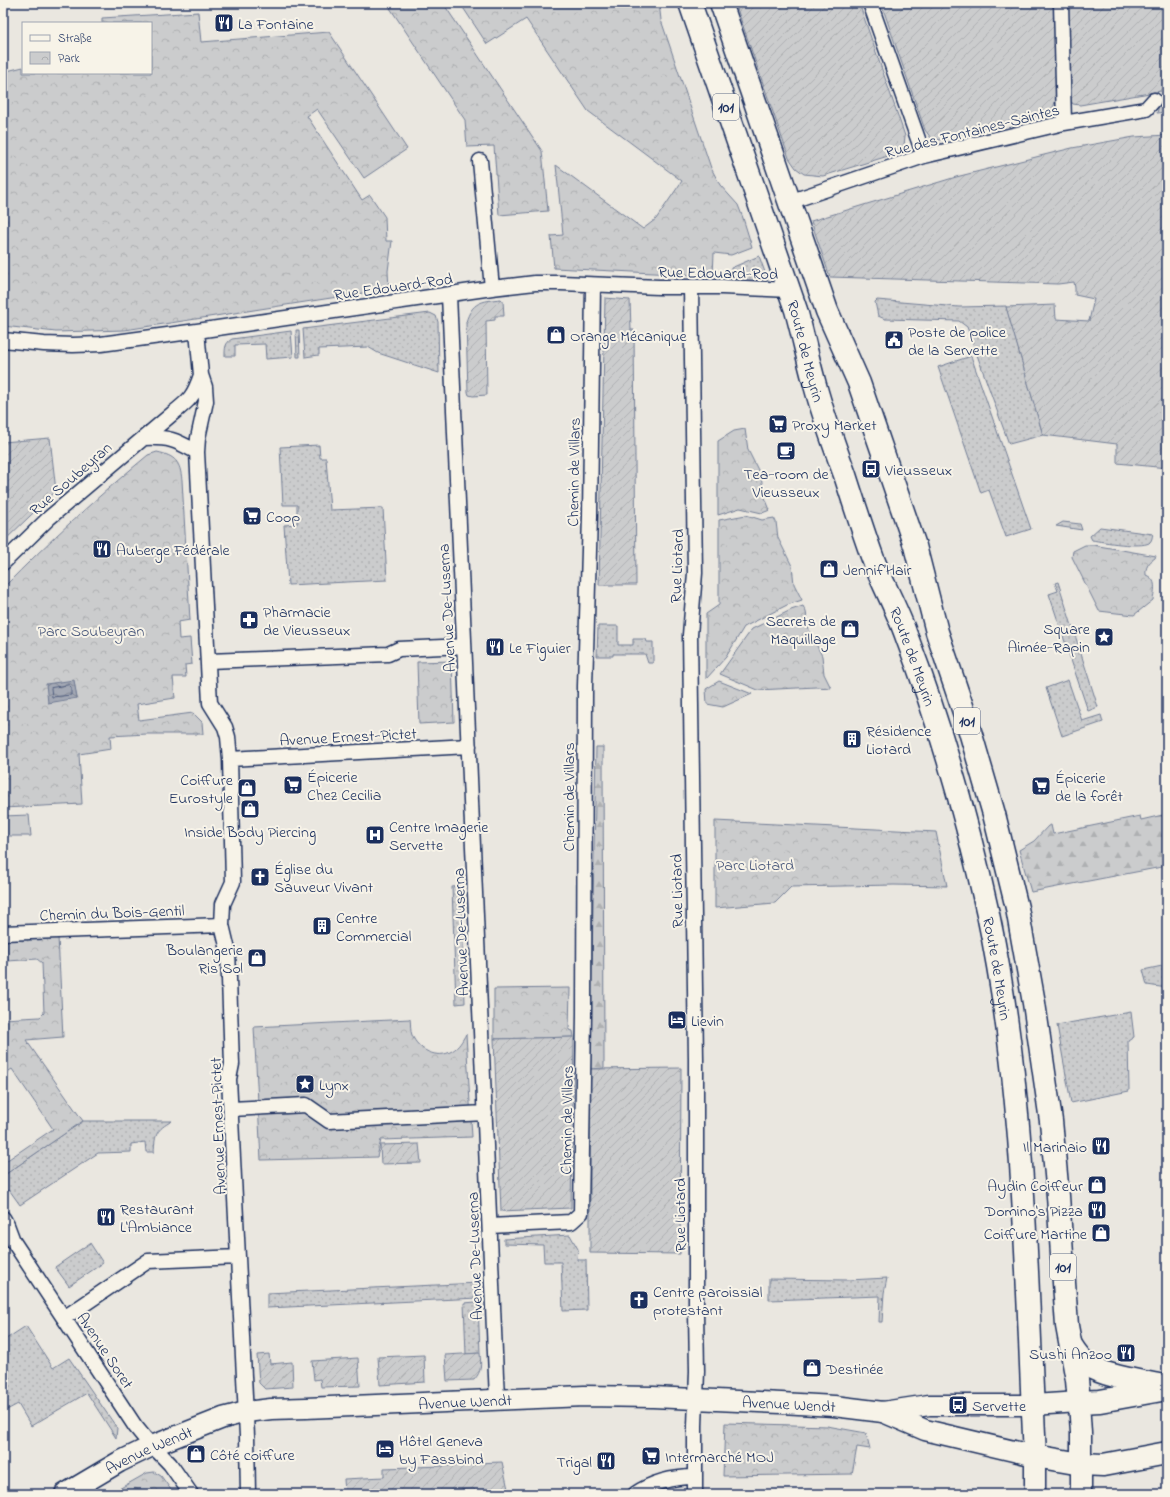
<svg xmlns="http://www.w3.org/2000/svg" width="1170" height="1497" font-family="'Indie Flower',sans-serif">
<style>
.grass{fill:url(#grass-dots);stroke:#737e96}
.forest{fill:url(#forest-firs);stroke:#737e96}
.park{fill:url(#park-crowns);stroke:#737e96}
.garden{fill:url(#garden-furrows);stroke:#737e96}
.pitch{fill:#cbcccd;stroke:#737e96}
.water{fill:url(#water-waves);stroke:#6d7892}
.lines{fill:none;stroke-linecap:round;stroke-linejoin:round}
.shore{stroke:#515f80;stroke-width:1}
.street-casing{stroke:#1b2f5e;stroke-width:17}
.secondary-casing{stroke:#1b2f5e;stroke-width:23}
.primary-casing{stroke:#1b2f5e;stroke-width:25}
.street{stroke:#f7f3e8;stroke-width:14}
.secondary{stroke:#f7f3e8;stroke-width:20}
.primary{stroke:#f7f3e8;stroke-width:22}
.labels{text-anchor:middle;stroke-width:4;stroke-linejoin:round;paint-order:stroke}
.shield{fill:#f7f3e8;stroke:#5d6a87;stroke-width:1}
.shield-label{font-size:15px;font-weight:bold;fill:#1b2f5e}
.poi-label{font-size:16px;fill:#1b2f5e;stroke:#f7f3e8;text-anchor:start}
.street-label{font-size:16px;fill:#1b2f5e;stroke:#f7f3e8}
.park-label{font-size:16px;fill:#47567a;stroke:#f7f3e8}
</style>
<defs>
<pattern id="grass-dots" width="8" height="8" patternUnits="userSpaceOnUse"><rect width="8" height="8" fill="#cbcccd"/><path d="M2 2h.1M6 6h.1" fill="none" stroke="#aeb0b2" stroke-width="1.8" stroke-linecap="round"/></pattern>
<pattern id="forest-firs" width="22" height="20" patternUnits="userSpaceOnUse"><rect width="22" height="20" fill="#cbcccd"/><path d="M5 1l3.5 6h-7zM16 11l3.5 6h-7z" fill="#aeb0b2"/></pattern>
<pattern id="park-crowns" width="20" height="18" patternUnits="userSpaceOnUse"><rect width="20" height="18" fill="#cbcccd"/><path d="M2 6a3 3 0 1 1 6 0M12 15a3 3 0 1 1 6 0" fill="none" stroke="#aeb0b2"/></pattern>
<pattern id="garden-furrows" width="10" height="10" patternUnits="userSpaceOnUse"><rect width="10" height="10" fill="#cbcccd"/><path d="M-1 1l2-2M0 10L10 0M9 11l2-2" fill="none" stroke="#aeb0b2"/></pattern>
<pattern id="water-waves" width="16" height="10" patternUnits="userSpaceOnUse"><rect width="16" height="10" fill="#a3a8b4"/><path d="M0 5q4-4 8 0t8 0" fill="none" stroke="#848996"/></pattern>
</defs>
<rect width="100%" height="100%" fill="#eae7e0"/>
<filter id="ink" filterUnits="userSpaceOnUse"><feTurbulence type="fractalNoise" baseFrequency=".025" numOctaves="2"/><feDisplacementMap in="SourceGraphic" scale="8" xChannelSelector="R" yChannelSelector="G"/><feConvolveMatrix kernelMatrix="1 2 1 2 8 2 1 2 1" color-interpolation-filters="sRGB"/></filter>
<g filter="url(#ink)">
<!-- grass -->
<path class="grass" d="M759,256L769,283L731,282V268Z
M877,300L959,307L1006,306L1043,435L1009,444L967,327L959,321L885,319L878,316L875,302Z
M430,313L436,316L438,322L439,373L378,353L368,347L319,349V355L305,357L303,329Z
M296,330H299L300,357H297Z
M291,331L293,357L266,359L265,344L235,345V356H225C225,348 225,343 232,339Z
M971,356L1031,529L1006,537L989,490L981,493L938,367Z
M319,445L320,458H326L330,510L383,508L387,580L288,585L284,525L297,524V505H283L280,447Z
M1063,522L1080,524L1082,530L1056,526Z
M1100,527L1153,534C1152,537 1152,541 1149,543C1140,548 1103,542 1092,540L1090,536Z
M1058,582L1098,707L1088,711L1049,594L1058,591L1055,583Z
M598,626H618V645H633V639H646L647,642H653V663H648L645,654H613V656H597Z
M1068,680L1082,721L1101,715L1103,722L1062,736L1046,688Z
M461,886L465,1003L456,1004L452,887Z
M1167,965V988L1147,985L1143,970Z
M1131,1012L1134,1037L1128,1041L1129,1091L1071,1103L1057,1025Z
M83,1121H172C156,1130 155,1134 154,1152H146L145,1142L131,1144V1152L98,1153L20,1205L10,1191L4,1190L3,1188V1176Z
M570,1235L578,1249L577,1260H586L587,1310L563,1311L561,1262H544L543,1245L504,1244V1239Z
M90,1243L103,1263L69,1286L55,1267Z
M887,1278L884,1293L882,1322H879L880,1296L769,1300V1279L849,1280Z
M478,1283V1298L267,1308V1293Z
M476,1302L478,1305L480,1353L466,1354L464,1303Z
M26,1326L53,1368L69,1358L117,1428L116,1438L87,1393L31,1426L18,1404L3,1412V1341Z"/>
<!-- forest -->
<path class="forest" d="M596,747H603L604,1068L590,1069Z
M1167,814V866L1031,892L1019,850L1034,841L1048,826L1051,825L1053,834L1140,816L1141,820Z"/>
<!-- park -->
<path class="park" d="M398,3H443L542,151L548,211L499,215L494,146L467,147L465,120L390,8Z
M460,3H659L661,20L711,168L720,185L738,205L743,218L752,247L731,255L714,253L713,276L554,268L551,236L563,235L556,165L643,229L656,219L682,181L588,111L526,19L487,44Z
M198,12L201,42L329,32L407,149L364,178L317,109L307,116L362,200L370,195L385,217L386,241H392L388,271L389,289L125,330L56,332L3,326V234H7L3,186V72L23,67V73H151V23H102V18Z
M1163,90H1167V112L1157,113Z
M745,429L748,450L761,476L764,495L770,510L762,513L740,508L718,515V441L734,431Z
M157,452C176,456 180,462 182,480L190,620L178,622L179,639L190,638L192,664L185,665L186,677H173L175,698L137,704L139,720L193,713L202,722L203,734H147L110,736L111,749L79,754L82,804L3,808V588C49,541 97,497 148,455Z
M746,515L762,520L774,518L776,522L778,538L792,566L794,584L802,600L787,605L744,627L726,657L706,679V614L719,605V520Z
M1085,545H1093L1156,556L1155,558C1149,562 1145,567 1146,575C1158,580 1154,590 1153,600L1134,615L1099,611L1072,557L1073,551Z
M803,606L806,612L809,630L822,656L824,674L831,688L816,687L758,690L720,674L752,629L791,610Z
M452,661L454,722L419,724L417,662Z
M719,681L752,694L723,707L707,704L706,689Z
M715,821L936,832L947,886L894,885L791,887L775,903L715,908Z
M58,937L63,1037L26,1040L83,1121L3,1176V1163L53,1129L12,1069L3,1075V1019L40,1017L44,1013L42,963L37,959L8,961L7,939Z
M570,988L569,1030L573,1031L574,1037L494,1039V989Z
M410,1019C411,1024 410,1031 412,1035C418,1050 437,1060 452,1051C459,1047 462,1041 466,1034L472,1137L381,1140L377,1157L261,1160L254,1027Z
M725,1423L827,1426L866,1433L870,1449L857,1447L852,1474L723,1476Z
M154,1472L161,1476L174,1494H110L147,1473Z"/>
<!-- garden -->
<path class="garden" d="M735,3H859L905,136L904,146L898,153L823,176L804,174L796,168L789,158Z
M881,3H1055L1056,99L1053,108L1045,114L989,126L940,140L931,138L925,130Z
M1067,3H1167V90L1080,105L1073,104L1069,98Z
M1167,135V468L1117,463V444L1043,435L1006,307L1055,305L1056,319L1089,321L1094,299L1075,295V288L1074,282L1058,284L830,277L811,221L956,177L1072,148L1134,137Z
M605,298L630,300L631,330H634L636,585H599Z
M501,299L503,301L504,316H495V320L486,321L487,395L473,396L469,395L468,392L466,322C472,302 481,301 501,299Z
M50,438L56,491L3,542V442Z
M574,1037L571,1208L501,1211L494,1039Z
M681,1068L680,1254L590,1253V1069Z
M419,1144L421,1163L381,1164L380,1145Z
M480,1353C481,1365 482,1371 474,1380L447,1381L445,1355Z
M269,1354L270,1364L292,1362L293,1387L265,1389L259,1383L257,1355Z
M424,1355L425,1382L380,1385L378,1357Z
M358,1358L360,1386L321,1387L320,1379L314,1380L312,1361Z
M502,1462L508,1489L488,1494H477L474,1489L375,1494H345L344,1479L384,1477V1468L474,1465V1463Z"/>
<!-- pitch -->
<path class="pitch" d="M29,815L31,836H3V816Z"/>
<!-- water -->
<path class="water" d="M74,680L77,698L48,703L46,684Z"/>
<g class="lines">
<!-- shore -->
<path class="shore" d="M69,685L71,687V695L52,697L51,688Z"/>
<defs>
<path id="street" d="M870,3L924,156
M1061,3L1064,123
M480,161L492,288
M789,202L924,156L1064,123L1146,109L1154,100
M691,287L695,573L690,635L696,1059V1312L697,1371L695,1426V1494
M449,295L497,1399
M197,331L201,375L205,387L206,401L198,438L197,452L210,703L225,727L228,737L230,759L233,882L223,904L222,925L228,950L232,1064L229,1079L247,1436L248,1494
M3,340L44,344L73,345L101,344L197,331L492,288L535,283H561L659,287H722L789,290
M144,438C170,437 175,440 197,452
M3,563L49,518L172,414C190,400 194,396 201,375
M208,661L388,654L399,649L464,646
M230,759L469,746
M3,933L222,925
M231,1109L306,1105L329,1121L485,1113
M3,1218L7,1225L13,1241L135,1426L144,1437L170,1464L191,1494
M490,1226L571,1222L581,1213L584,1014L585,686L590,516L593,285
M64,1318L148,1261L238,1257
M635,1494C654,1481 673,1477 695,1477"/>
<g id="secondary">
<path d="M883,1412L925,1430L1035,1456V1494"/>
<path id="s1" d="M65,1494L119,1462L152,1446L223,1418L246,1412L271,1409L306,1408L584,1396L653,1397L781,1403L834,1406L883,1412L929,1405H1033L1079,1402L1081,1433V1494"/>
</g>
<g id="primary">
<path id="s2" d="M690,3L796,310C803,335 808,360 815,385C823,415 834,445 845,475C854,503 863,532 873,559C883,585 897,609 906,635C941,726 967,819 988,914C1026,1092 1026,1275 1035,1456L1081,1464L1103,1465L1167,1453"/>
<path d="M721,3L827,311L859,383L915,546L937,632L967,721L994,814L1017,908L1034,1003L1051,1121L1058,1196L1067,1326L1077,1380L1079,1402L1100,1401L1167,1389"/>
<path d="M1071,1345C1076,1353 1081,1360 1089,1366C1103,1376 1145,1382 1163,1386"/>
</g>
</defs>
<!-- street casing -->
<use href="#street" class="street-casing"/>
<!-- secondary casing -->
<use href="#secondary" class="secondary-casing"/>
<!-- primary casing -->
<use href="#primary" class="primary-casing"/>
<!-- street -->
<use href="#street" class="street"/>
<!-- secondary -->
<use href="#secondary" class="secondary"/>
<!-- primary -->
<use href="#primary" class="primary"/>
</g>
</g>
<!-- icons -->
<defs>
<symbol id="restaurant-square" viewBox="-11 -11 22 22"><rect x="-9" y="-9" width="18" height="18" rx="4" fill="#1b2f5e" stroke="#f7f3e8"/><path d="M-5-6h1v4h1v-4h1v4h1v-4h1v5L-1.5 .5V6h-2V.5L-5-1ZM5-6V6H3V1.5H1.5Q1.5-4 5-6Z" fill="#fff"/></symbol>
<symbol id="shop-square" viewBox="-11 -11 22 22"><rect x="-9" y="-9" width="18" height="18" rx="4" fill="#1b2f5e" stroke="#f7f3e8"/><path d="M-5-2.5h2.3a2.7 3.5 0 0 1 5.4 0H5L5.5 6h-11ZM-1.5-2.5h3a1.5 2.3 0 0 0-3 0Z" fill="#fff"/></symbol>
<symbol id="civic-square" viewBox="-11 -11 22 22"><rect x="-9" y="-9" width="18" height="18" rx="4" fill="#1b2f5e" stroke="#f7f3e8"/><path d="M-.6-6.5H3V-4.5H.6V-3L4-1V1h2V6H-6V1h2V-1L-.6-3ZM-1.2 2.5V6h2.4V2.5Z" fill="#fff"/></symbol>
<symbol id="supermarket-square" viewBox="-11 -11 22 22"><rect x="-9" y="-9" width="18" height="18" rx="4" fill="#1b2f5e" stroke="#f7f3e8"/><path d="M-6-5.5h2.5l.6 2H6L4.5 2H-2.5L-4.4-4H-6ZM-1.5 3.2a1.3 1.3 0 1 0 .1 0ZM3 3.2a1.3 1.3 0 1 0 .1 0Z" fill="#fff"/></symbol>
<symbol id="cafe-square" viewBox="-11 -11 22 22"><rect x="-9" y="-9" width="18" height="18" rx="4" fill="#1b2f5e" stroke="#f7f3e8"/><path d="M-5.5-4.5H6V0H3Q3 3.5 0 3.5H-2.5Q-5.5 3.5-5.5 0ZM3-3.2v2h1.7v-2ZM-6 4.5H4V6H-6Z" fill="#fff"/></symbol>
<symbol id="bus-square" viewBox="-11 -11 22 22"><rect x="-9" y="-9" width="18" height="18" rx="4" fill="#1b2f5e" stroke="#f7f3e8"/><path d="M-5-6H5V4H4V6H2V4H-2V6H-4V4H-5ZM-3.5-4V0h7V-4ZM-3.5 1.2v1.5H-2V1.2ZM2 1.2v1.5H3.5V1.2Z" fill="#fff"/></symbol>
<symbol id="pharmacy-square" viewBox="-11 -11 22 22"><rect x="-9" y="-9" width="18" height="18" rx="4" fill="#1b2f5e" stroke="#f7f3e8"/><path d="M-2-6h4v4h4v4h-4v4h-4v-4h-4v-4h4Z" fill="#fff"/></symbol>
<symbol id="sight-square" viewBox="-11 -11 22 22"><rect x="-9" y="-9" width="18" height="18" rx="4" fill="#1b2f5e" stroke="#f7f3e8"/><path d="M0-6L1.8-2.2L6-1.7L2.9 1.2L3.7 5.4L0 3.3L-3.7 5.4L-2.9 1.2L-6-1.7L-1.8-2.2Z" fill="#fff"/></symbol>
<symbol id="building-square" viewBox="-11 -11 22 22"><rect x="-9" y="-9" width="18" height="18" rx="4" fill="#1b2f5e" stroke="#f7f3e8"/><path d="M-4-6H4V6H1V3H-1V6H-4ZM-2.5-4.3h1.7v1.8h-1.7ZM.8-4.3h1.7v1.8H.8ZM-2.5-1h1.7V.8h-1.7ZM.8-1h1.7V.8H.8Z" fill="#fff"/></symbol>
<symbol id="hospital-square" viewBox="-11 -11 22 22"><rect x="-9" y="-9" width="18" height="18" rx="4" fill="#1b2f5e" stroke="#f7f3e8"/><path d="M-5-5h3v3.5h4V-5h3V5h-3V1.5h-4V5h-3Z" fill="#fff"/></symbol>
<symbol id="church-square" viewBox="-11 -11 22 22"><rect x="-9" y="-9" width="18" height="18" rx="4" fill="#1b2f5e" stroke="#f7f3e8"/><path d="M-1.2-6h2.4v3.5h3.3v2.4h-3.3V6h-2.4V-.1h-3.3v-2.4h3.3Z" fill="#fff"/></symbol>
<symbol id="hotel-square" viewBox="-11 -11 22 22"><rect x="-9" y="-9" width="18" height="18" rx="4" fill="#1b2f5e" stroke="#f7f3e8"/><path d="M-6-4.5h1.5V1H6V5H4.5V3h-9V5H-6ZM-4 0a1.8 1.8 0 1 1 3.6 0ZM.5 0V-2.5h3Q6-2.5 6 0Z" fill="#fff"/></symbol>
</defs>
<g fill-rule="evenodd">
<use href="#restaurant-square" x="213" y="12" width="22" height="22"/>
<use href="#shop-square" x="545" y="324" width="22" height="22"/>
<use href="#civic-square" x="883" y="329" width="22" height="22"/>
<use href="#supermarket-square" x="767" y="413" width="22" height="22"/>
<use href="#cafe-square" x="775" y="440" width="22" height="22"/>
<use href="#bus-square" x="860" y="458" width="22" height="22"/>
<use href="#supermarket-square" x="241" y="505" width="22" height="22"/>
<use href="#restaurant-square" x="91" y="538" width="22" height="22"/>
<use href="#shop-square" x="818" y="558" width="22" height="22"/>
<use href="#pharmacy-square" x="238" y="609" width="22" height="22"/>
<use href="#shop-square" x="839" y="618" width="22" height="22"/>
<use href="#sight-square" x="1093" y="626" width="22" height="22"/>
<use href="#restaurant-square" x="484" y="636" width="22" height="22"/>
<use href="#building-square" x="841" y="728" width="22" height="22"/>
<use href="#supermarket-square" x="282" y="774" width="22" height="22"/>
<use href="#supermarket-square" x="1030" y="775" width="22" height="22"/>
<use href="#shop-square" x="236" y="777" width="22" height="22"/>
<use href="#shop-square" x="239" y="798" width="22" height="22"/>
<use href="#hospital-square" x="364" y="824" width="22" height="22"/>
<use href="#church-square" x="249" y="866" width="22" height="22"/>
<use href="#building-square" x="311" y="915" width="22" height="22"/>
<use href="#shop-square" x="246" y="947" width="22" height="22"/>
<use href="#hotel-square" x="666" y="1009" width="22" height="22"/>
<use href="#sight-square" x="294" y="1073" width="22" height="22"/>
<use href="#restaurant-square" x="1090" y="1135" width="22" height="22"/>
<use href="#shop-square" x="1086" y="1174" width="22" height="22"/>
<use href="#restaurant-square" x="1086" y="1199" width="22" height="22"/>
<use href="#restaurant-square" x="95" y="1206" width="22" height="22"/>
<use href="#shop-square" x="1090" y="1222" width="22" height="22"/>
<use href="#church-square" x="628" y="1289" width="22" height="22"/>
<use href="#restaurant-square" x="1115" y="1342" width="22" height="22"/>
<use href="#shop-square" x="801" y="1357" width="22" height="22"/>
<use href="#bus-square" x="947" y="1394" width="22" height="22"/>
<use href="#hotel-square" x="374" y="1438" width="22" height="22"/>
<use href="#shop-square" x="185" y="1443" width="22" height="22"/>
<use href="#supermarket-square" x="640" y="1445" width="22" height="22"/>
<use href="#restaurant-square" x="595" y="1450" width="22" height="22"/>
</g>
<g class="labels">
<!-- shield labels -->
<g class="shield">
<rect x="713" y="94" width="26" height="26" rx="3"/>
<rect x="954" y="708" width="26" height="26" rx="3"/>
<rect x="1050" y="1254" width="26" height="26" rx="3"/>
</g>
<g class="shield-label">
<text x="726" y="112">101</text>
<text x="967" y="726">101</text>
<text x="1063" y="1272">101</text>
</g>
<!-- poi labels -->
<g class="poi-label">
<text x="238" y="29">La Fontaine</text>
<text x="908" y="337">Poste de police<tspan x="908" dy="18">de la Servette</tspan></text>
<text x="570" y="341">Orange Mécanique</text>
<text x="792" y="430">Proxy Market</text>
<text x="885" y="475">Vieusseux</text>
<text x="786" y="479" text-anchor="middle">Tea-room de<tspan x="786" dy="18">Vieusseux</tspan></text>
<text x="266" y="522">Coop</text>
<text x="116" y="555">Auberge Fédérale</text>
<text x="843" y="575">Jennif’Hair</text>
<text x="263" y="617">Pharmacie<tspan x="263" dy="18">de Vieusseux</tspan></text>
<text x="836" y="626" text-anchor="end">Secrets de<tspan x="836" dy="18">Maquillage</tspan></text>
<text x="1090" y="634" text-anchor="end">Square<tspan x="1090" dy="18">Aimée-Rapin</tspan></text>
<text x="509" y="653">Le Figuier</text>
<text x="866" y="736">Résidence<tspan x="866" dy="18">Liotard</tspan></text>
<text x="307" y="782">Épicerie<tspan x="307" dy="18">Chez Cecilia</tspan></text>
<text x="1055" y="783">Épicerie<tspan x="1055" dy="18">de la forêt</tspan></text>
<text x="233" y="785" text-anchor="end">Coiffure<tspan x="233" dy="18">Eurostyle</tspan></text>
<text x="389" y="832">Centre Imagerie<tspan x="389" dy="18">Servette</tspan></text>
<text x="250" y="837" text-anchor="middle">Inside Body Piercing</text>
<text x="274" y="874">Église du<tspan x="274" dy="18">Sauveur Vivant</tspan></text>
<text x="336" y="923">Centre<tspan x="336" dy="18">Commercial</tspan></text>
<text x="243" y="955" text-anchor="end">Boulangerie<tspan x="243" dy="18">Ris Sol</tspan></text>
<text x="691" y="1026">Lievin</text>
<text x="319" y="1090">Lynx</text>
<text x="1087" y="1152" text-anchor="end">Il Marinaio</text>
<text x="1083" y="1191" text-anchor="end">Aydin Coiffeur</text>
<text x="120" y="1214">Restaurant<tspan x="120" dy="18">L'Ambiance</tspan></text>
<text x="1083" y="1216" text-anchor="end">Domino's Pizza</text>
<text x="1087" y="1239" text-anchor="end">Coiffure Martine</text>
<text x="653" y="1297">Centre paroissial<tspan x="653" dy="18">protestant</tspan></text>
<text x="1112" y="1359" text-anchor="end">Sushi Anzoo</text>
<text x="826" y="1374">Destinée</text>
<text x="972" y="1411">Servette</text>
<text x="399" y="1446">Hôtel Geneva<tspan x="399" dy="18">by Fassbind</tspan></text>
<text x="210" y="1460">Côté coiffure</text>
<text x="665" y="1462">Intermarché MOJ</text>
<text x="592" y="1467" text-anchor="end">Trigal</text>
</g>
<!-- street labels -->
<g class="street-label">
<text transform="translate(972 130) rotate(-14)" y="6">Rue des Fontaines-Saintes</text>
<text transform="translate(718 272) rotate(1)" y="6">Rue Edouard-Rod</text>
<text transform="translate(393 286) rotate(-8)" y="6">Rue Edouard-Rod</text>
<text dy="6" stroke="none"><textPath href="#s2" startOffset="367">Route de Meyrin</textPath></text>
<text transform="translate(573 472) rotate(-89)" y="6">Chemin de Villars</text>
<text transform="translate(70 478) rotate(-41)" y="6">Rue Soubeyran</text>
<text transform="translate(676 566) rotate(-88)" y="6">Rue Liotard</text>
<text transform="translate(446 608) rotate(-93)" y="6">Avenue De-Luserna</text>
<text dy="6" stroke="none"><textPath href="#s2" startOffset="691">Route de Meyrin</textPath></text>
<text transform="translate(348 736) rotate(-3)" y="6">Avenue Ernest-Pictet</text>
<text transform="translate(568 797) rotate(-90)" y="6">Chemin de Villars</text>
<text transform="translate(676 891) rotate(-91)" y="6">Rue Liotard</text>
<text transform="translate(112 912) rotate(-2)" y="6">Chemin du Bois-Gentil</text>
<text transform="translate(460 932) rotate(-92)" y="6">Avenue De-Luserna</text>
<text dy="6" stroke="none"><textPath href="#s2" startOffset="1015">Route de Meyrin</textPath></text>
<text transform="translate(566 1120) rotate(-89)" y="6">Chemin de Villars</text>
<text transform="translate(217 1126) rotate(-92)" y="6">Avenue Ernest-Pictet</text>
<text transform="translate(679 1215) rotate(-90)" y="6">Rue Liotard</text>
<text transform="translate(474 1256) rotate(-92)" y="6">Avenue De-Luserna</text>
<text transform="translate(106 1350) rotate(56)" y="6">Avenue Soret</text>
<text dy="6" stroke="none"><textPath href="#s1" startOffset="419">Avenue Wendt</textPath></text>
<text dy="6" stroke="none"><textPath href="#s1" startOffset="743">Avenue Wendt</textPath></text>
<text dy="6" stroke="none"><textPath href="#s1" startOffset="95">Avenue Wendt</textPath></text>
</g>
<!-- park labels -->
<g class="park-label">
<text x="91" y="636">Parc Soubeyran</text>
<text x="755" y="870">Parc Liotard</text>
</g>
</g>
<!-- margin -->
<rect width="1170" height="1497" fill="none" stroke="#f7f3e8" stroke-width="16"/>
<rect x="8" y="8" width="1154" height="1481" fill="none" stroke="#1b2f5e" stroke-width="1.5" filter="url(#ink)"/>
<!-- legend -->
<rect x="22" y="22" width="130" height="52" fill="#f7f3e8" stroke="#9fa5b1"/>
<rect x="30" y="35" width="20" height="6" fill="#f7f3e8" stroke="#9fa5b1"/>
<text x="58" y="42" font-size="12" fill="#1b2f5e">Straße</text>
<rect x="30" y="52" width="20" height="12" fill="url(#park-crowns)" stroke="#9fa5b1"/>
<text x="58" y="62" font-size="12" fill="#1b2f5e">Park</text>
</svg>
